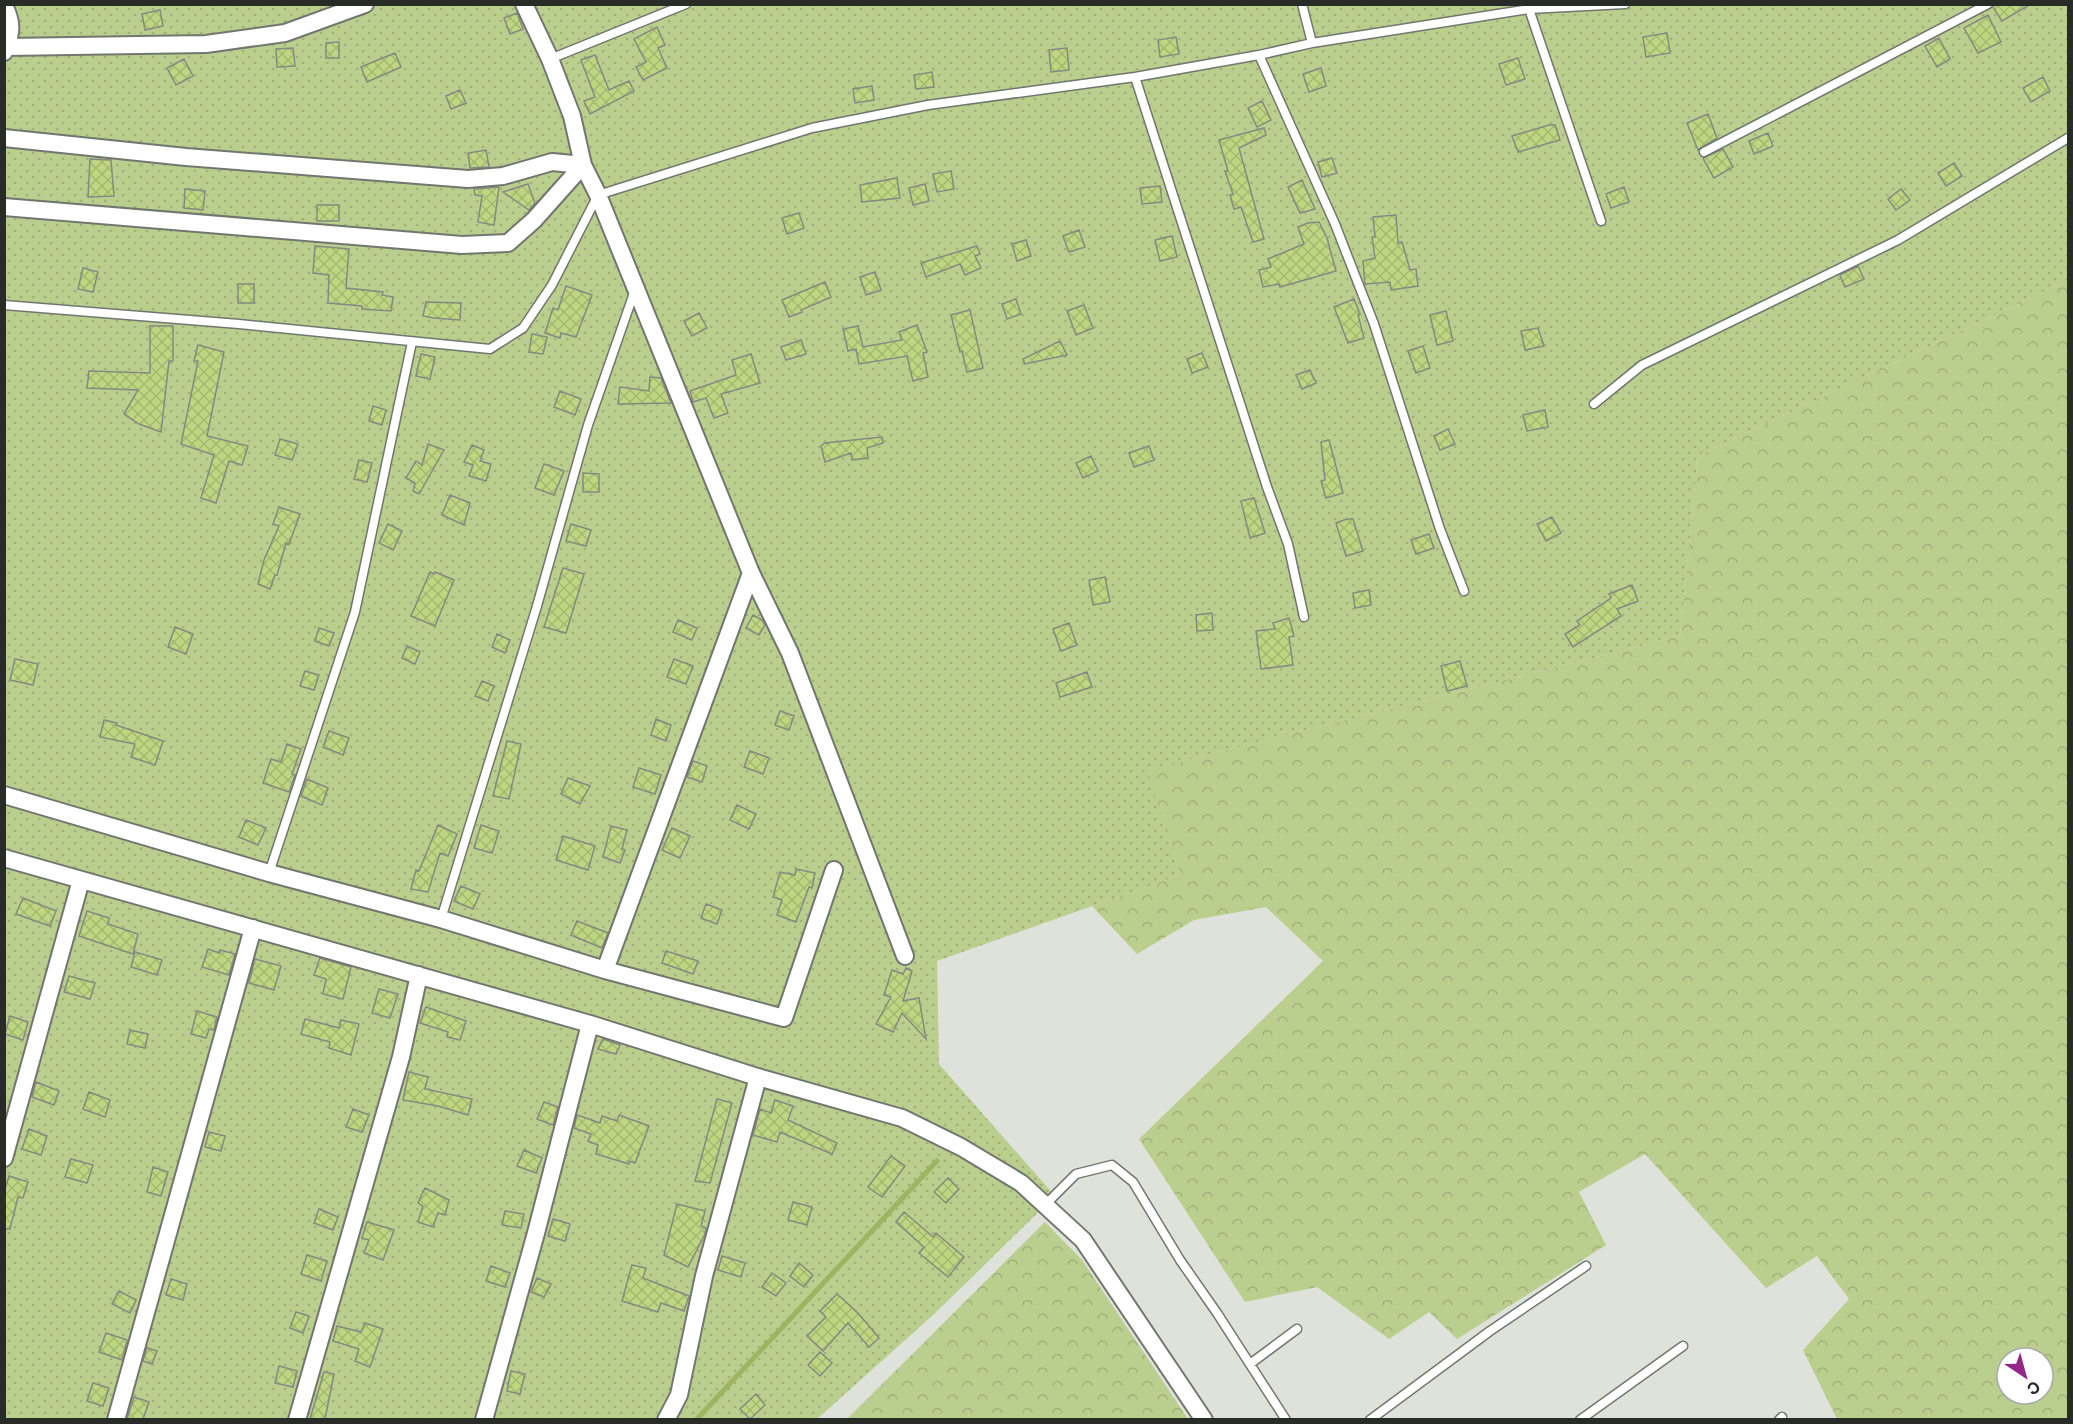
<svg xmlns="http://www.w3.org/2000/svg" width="2073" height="1424" font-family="Inter,sans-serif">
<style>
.forest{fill:url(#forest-crowns);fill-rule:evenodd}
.garden{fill:url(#garden-dots)}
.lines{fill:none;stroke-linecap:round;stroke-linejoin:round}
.stream{stroke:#9db560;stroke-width:5}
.building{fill:url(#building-cross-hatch);stroke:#868981;stroke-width:1.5}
.service-casing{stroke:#73766e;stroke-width:11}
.minor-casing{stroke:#73766e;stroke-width:20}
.service{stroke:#fff;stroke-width:8}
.minor{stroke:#fff;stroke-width:16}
</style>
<defs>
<pattern id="forest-crowns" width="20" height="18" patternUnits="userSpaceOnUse" patternTransform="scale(1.5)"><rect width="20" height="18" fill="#bace8d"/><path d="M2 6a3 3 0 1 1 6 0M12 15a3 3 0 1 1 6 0" fill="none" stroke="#a0b17a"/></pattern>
<pattern id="garden-dots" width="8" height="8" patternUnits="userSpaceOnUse" patternTransform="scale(1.5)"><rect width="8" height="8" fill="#bace8d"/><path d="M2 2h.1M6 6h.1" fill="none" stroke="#a0b17a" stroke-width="1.8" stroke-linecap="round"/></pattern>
<pattern id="building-cross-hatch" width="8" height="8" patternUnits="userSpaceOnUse" patternTransform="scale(1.5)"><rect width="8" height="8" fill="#bed681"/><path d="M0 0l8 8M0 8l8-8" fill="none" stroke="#a3b86f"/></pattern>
</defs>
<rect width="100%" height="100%" fill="#dfe2da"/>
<!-- forest -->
<path class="forest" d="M2068,280V1419H1837L1803,1350L1849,1299L1817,1256L1766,1288L1645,1154L1579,1192L1606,1245L1457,1339L1429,1312L1389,1339L1317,1287L1245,1302L1139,1139L1323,961L1266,907L1194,920L1137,954L1092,906L1180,875L1146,770L1680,636L1698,456ZM2007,1358H2043V1394H2007Z
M1045,1222L1082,1260L1188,1419H847Z"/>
<!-- garden -->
<path class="garden" d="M5,5H2068V280L1698,456L1680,636L1147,770L1180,875L937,961L939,1064L1055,1196L932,1316L817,1419L5,1420Z"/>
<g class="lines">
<!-- stream -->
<path class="stream" d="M696,1420L937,1161"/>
</g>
<!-- building -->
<path class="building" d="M1994,4H2031L2002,21L1993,7Z
M160,10L163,26L145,30L142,14Z
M517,13L523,29L510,34L504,18Z
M1988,15L2001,42L1978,53L1964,28Z
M657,27L665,45L658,48L667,68L643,80L636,67L646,62L634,39Z
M1667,33L1670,53L1646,57L1643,37Z
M1176,37L1179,54L1160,57L1158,40Z
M1939,38L1950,59L1937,67L1925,46Z
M339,42V58H326V43Z
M293,48L295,66L277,67L276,49Z
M1067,48L1069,70L1051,72L1049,50Z
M395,53L401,67L367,82L361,67Z
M595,55L609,90L629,81L634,91L590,114L584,101L595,97L581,60Z
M1518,58L1525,79L1506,85L1499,64Z
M184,59L193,76L176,85L167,68Z
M1321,68L1326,86L1309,92L1303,74Z
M932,72L934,87L916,89L914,75Z
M2043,77L2050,91L2031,102L2023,88Z
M872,86L874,100L855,103L853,89Z
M460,90L466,103L451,109L446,96Z
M1262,101L1271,120L1257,127L1248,108Z
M1708,114L1717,138L1698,150L1687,123Z
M1549,125H1555L1560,140L1518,152L1512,136Z
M1264,128L1266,135L1239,148L1264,239L1253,242L1241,207L1234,209L1230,195L1233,194L1225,171H1228L1219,140Z
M1768,133L1773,146L1754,154L1749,141Z
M1723,149L1733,167L1714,178L1703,158Z
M486,150L489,167L470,168L468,153Z
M1332,158L1337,173L1322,177L1318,162Z
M90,159L111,160L114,196L88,197Z
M1954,163L1962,176L1946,186L1938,173Z
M951,171L954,189L937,192L933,174Z
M897,178L900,198L862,202L860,185Z
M1302,180L1315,209L1300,213L1288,187Z
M528,184L535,203L529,210L503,192Z
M925,184L929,201L913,205L909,188Z
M1160,186L1162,202L1142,204L1140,188Z
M499,187L494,225L478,222L482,196L475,195L474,189Z
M1624,187L1629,202L1611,208L1606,194Z
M185,189L205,191L203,210L184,208Z
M1901,189L1910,200L1896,210L1888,199Z
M317,205H339V221H317Z
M799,213L804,228L787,234L782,218Z
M1396,215L1398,243L1402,242L1410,270L1416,269L1418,286L1391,290L1390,282L1365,284L1363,261L1375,258L1372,237H1375L1373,217Z
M1319,222L1327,238L1336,271L1280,287L1279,284L1263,287L1259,270L1271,267L1268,259L1304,244L1298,227L1308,223Z
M1079,230L1085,247L1069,252L1063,236Z
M1172,236L1177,257L1160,261L1155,240Z
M1026,240L1031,256L1017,261L1012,244Z
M315,246L349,249L346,288L383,292L382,295L393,297L391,311L362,309V306L328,303L329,275L313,273Z
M977,246L980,254L975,256L981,268L965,275L960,264L926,277L921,263Z
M1858,266L1864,279L1845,287L1840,275Z
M83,268L98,272L93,292L78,289Z
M875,272L881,290L866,295L860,277Z
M825,282L831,297L801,310L802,312L789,317L782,300Z
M238,284H254V303H238Z
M566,286L592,295L576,337L561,333L560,338L545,333L553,308L558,310Z
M1016,299L1021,314L1007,319L1002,304Z
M1354,299L1360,314L1358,315L1364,338L1348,343L1334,307Z
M426,302L461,303L460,320L434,318L423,316Z
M1084,305L1093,328L1076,335L1067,311Z
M970,310L983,368L967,372L962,351L960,352L951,315Z
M1446,311L1453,341L1437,345L1430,315Z
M699,313L707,328L692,336L684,321Z
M917,325L927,352L923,353L928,377L913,381L907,356L859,364L856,349L848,351L843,329L858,326L863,347L902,340L899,332Z
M150,326H173V361H169L161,432L139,424L124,414L138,390L87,388L89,371L150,373Z
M1538,328L1544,346L1525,350L1521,331Z
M532,334L547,337L543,354L529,352Z
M801,340L806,354L786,360L781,347Z
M1060,341L1067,355L1025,364L1023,359Z
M198,345L224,352L207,436L248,446L242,465L229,461L216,503L201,498L214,455L181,444L198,361H194Z
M1423,346L1430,368L1416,373L1408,351Z
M1202,353L1208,367L1192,373L1187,359Z
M421,354L435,357L430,379L416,376Z
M751,354L760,383L721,394L728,413L714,418L706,398L693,402L690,391L736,375L732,360Z
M1310,370L1316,383L1302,389L1296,375Z
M650,377L661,378L671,403L618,404L620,387L649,391Z
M560,391L581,399L575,415L554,407Z
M373,406L386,410L382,425L369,421Z
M1545,410L1548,427L1527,431L1523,415Z
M1448,429L1455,444L1440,450L1434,436Z
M882,437L883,443L867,448L868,458L852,460L851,453L825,462L821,446L825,443Z
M280,439L298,444L292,460L275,455Z
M1329,440L1343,493L1326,498L1321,481L1325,480L1321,442Z
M428,444L444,450L419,494L413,491L415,483L406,478L416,461L422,465Z
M472,445L484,450L480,461L491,464L486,481L469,476L473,465L464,462Z
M1149,446L1154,460L1134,467L1129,453Z
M1091,456L1098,471L1083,478L1076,463Z
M359,460L372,463L367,482L354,479Z
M544,464L564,471L554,495L535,488Z
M583,473L599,474V492H583Z
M450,495L470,503L464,525L442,515Z
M1254,498L1265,533L1250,538L1241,501Z
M279,507L300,514L289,544L286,543L277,575H275L270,589L258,584L264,560L279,526L273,524Z
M1552,517L1561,533L1546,541L1537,524Z
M1347,519H1353L1363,551L1346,556L1336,523Z
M388,524L402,531L393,550L379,543Z
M571,524L591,530L586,546L566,541Z
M1429,534L1434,548L1416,554L1411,540Z
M563,568L584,574L566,633L544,627Z
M430,572L434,574L435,572L454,580L435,626L411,616Z
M1105,577L1110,602L1093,605L1089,580Z
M1632,585L1638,601L1617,609L1621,616L1573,647L1565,634L1580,625L1577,621L1611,598L1609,594Z
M1369,590L1371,605L1355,608L1353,593Z
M1212,613L1213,630L1197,631L1196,615Z
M753,615L762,620L765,625L759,635L746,628Z
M1289,618L1294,636L1289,637L1293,665L1261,669L1256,631L1275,629L1273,623Z
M678,620L697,628L692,640L673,632Z
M1069,623L1077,645L1061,651L1053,629Z
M175,627L193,634L186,654L168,647Z
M319,628L334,633L329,646L315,641Z
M497,634L510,640L505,653L492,647Z
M407,646L420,652L415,664L402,658Z
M15,659L38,664L33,685L10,680Z
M674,659L693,666L686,684L667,677Z
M1460,661L1467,686L1447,691L1441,666Z
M305,671L319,675L314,690L300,686Z
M1087,672L1092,687L1060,697L1056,683Z
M482,681L494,686L488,701L475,696Z
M780,711L794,716L789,730L775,725Z
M656,719L671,725L666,741L651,735Z
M104,720L117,723L116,725L163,741L155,765L131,757L135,744L100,737Z
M329,731L349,738L343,755L323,747Z
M507,741L521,744L509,799L493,796Z
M287,744L301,749L292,774L295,775L289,792L263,783L271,759L281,762Z
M750,751L769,758L763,774L744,767Z
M693,761L707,766L702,782L687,777Z
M639,768L661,775L655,794L633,787Z
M568,778L590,786L580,804L561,794Z
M307,779L328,788L322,805L301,796Z
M737,805L756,814L749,829L730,820Z
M246,820L266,828L258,845L239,837Z
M438,825L457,834L448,856L440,853L428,892L411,889L416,870L419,871Z
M481,825L499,831L492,853L474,848Z
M611,826L627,830L622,849L625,850L620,863L603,857Z
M672,828L690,836L680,858L662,850Z
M563,836L595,846L588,870L556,860Z
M796,869L815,873L812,888L809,887L796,922L777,915L782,900L773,897L780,872L795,875Z
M461,886L480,894L473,909L454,901Z
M23,898L56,911L50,926L16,914Z
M706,904L722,910L717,924L701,918Z
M87,911L109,918L108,924L138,934L133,954L79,936Z
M577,921L608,933L602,948L571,935Z
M208,949L219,953L220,950L235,954L229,975L202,967Z
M666,951L698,961L693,974L662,963Z
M135,952L162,960L157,975L131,967Z
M320,958L351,967L343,999L323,994L326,979L314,975Z
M255,959L281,966L274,990L249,983Z
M906,968L912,971L903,1001L919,998L926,1039L902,1013L893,1032L876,1024L891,997L884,995L892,970L903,974Z
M69,976L95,983L90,999L64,992Z
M379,989L398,994L390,1018L372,1013Z
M426,1007L466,1021L460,1040L447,1037L448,1032L420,1023Z
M197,1011L217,1017L214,1030L209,1029L206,1038L191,1034Z
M10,1016L28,1022L23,1040L5,1034Z
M305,1019L339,1028L341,1020L359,1024L351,1055L329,1048L330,1042L301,1034Z
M130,1030L148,1034L145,1048L127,1044Z
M603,1039L620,1045L616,1054L598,1049Z
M409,1072L428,1077L425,1089L472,1099L468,1115L438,1106L403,1100Z
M36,1082L59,1091L54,1105L32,1097Z
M89,1092L110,1100L105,1117L83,1109Z
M717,1099L732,1103L710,1183L695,1181Z
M775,1100L793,1106L788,1120L837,1143L832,1154L780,1132L777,1142L753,1135L760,1109L771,1113Z
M544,1102L558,1107L553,1125L537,1119Z
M353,1109L369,1115L362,1132L346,1127Z
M577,1115L600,1123L602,1116L617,1121L619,1115L649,1126L635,1163L629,1161V1164L596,1154L598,1145L588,1141L591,1134L574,1128Z
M29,1129L47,1136L41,1155L22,1149Z
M209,1132L225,1136L221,1151L205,1147Z
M524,1150L542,1158L536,1173L517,1166Z
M891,1156L905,1166L882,1197L868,1187Z
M71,1159L93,1165L87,1183L65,1177Z
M153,1167L168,1172L161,1196L147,1192Z
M9,1176L28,1182L23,1198L18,1197L10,1229H4V1192Z
M948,1178L959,1189L946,1203L934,1192Z
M425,1188L449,1200L445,1215L438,1213L433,1227L418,1222L423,1206L418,1203Z
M793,1202L812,1207L807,1225L788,1220Z
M677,1204L705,1211L701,1226L706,1228L705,1234L688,1267L664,1255Z
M319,1209L338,1217L333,1230L314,1223Z
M505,1211L524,1214L521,1228L502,1225Z
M904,1212L933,1237L936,1233L964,1257L948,1277L919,1253L924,1247L896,1222Z
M553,1219L570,1224L565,1241L548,1236Z
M367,1222L394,1230L383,1260L364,1253L369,1240L362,1238Z
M307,1255L327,1261L321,1281L301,1274Z
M722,1256L745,1263L741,1277L718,1270Z
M799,1263L813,1275L804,1287L790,1276Z
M632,1265L646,1268L643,1278L689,1296L684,1311L661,1303L658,1312L622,1301Z
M491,1266L510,1273L505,1287L486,1281Z
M772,1273L786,1283L776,1296L762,1287Z
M537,1278L551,1284L544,1297L531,1292Z
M171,1279L187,1284L183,1300L166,1295Z
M119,1291L136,1300L130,1313L112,1304Z
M837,1294L858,1313L879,1338L869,1347L848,1323L823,1351L807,1336L826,1317L820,1311Z
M296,1312L309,1316L303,1333L290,1328Z
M365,1323L383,1329L370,1367L355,1361L359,1349L333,1341L337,1326L361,1332Z
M106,1333L127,1340L122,1360L99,1352Z
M147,1348L157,1351L152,1364L143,1361Z
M820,1352L832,1363L820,1376L808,1365Z
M279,1366L297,1371L293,1387L275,1383Z
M511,1371L525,1374L520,1394L507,1391Z
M324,1372L334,1374L325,1419H310Z
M93,1383L109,1388L103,1406L87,1401Z
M756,1394L765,1405L750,1419L740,1409Z
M134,1397L149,1402L143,1419H127Z"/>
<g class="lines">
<defs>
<path id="service" d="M1302,4L1312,43
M1529,9L1601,221
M1259,55L1335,224L1374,324L1440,529L1464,591
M550,59L686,4
M1135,77L1267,487L1288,544L1304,617
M1704,152L1988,4
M4,305L239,324L490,349L523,328L552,285L598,195L812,128L928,105L1135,77L1259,55L1312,43L1529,9L1625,4
M1594,404L1642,365L1898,240L2068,138
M269,873L355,612L412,342
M441,919L537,606L588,425L635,290
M1045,1205L1076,1174L1112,1165L1133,1182L1180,1260L1217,1313L1286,1420
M1250,1364L1297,1329
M1370,1420L1490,1331L1586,1266
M1580,1420L1683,1346
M1779,1420L1782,1417"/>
<path id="minor" d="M524,4L550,59L572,116L583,165L598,195L751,573L790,653L905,956
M4,5C13,24 12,32 4,52
M6,47L206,44L285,33L365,4
M4,138L186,157L468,179L503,176L552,162L583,165
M4,207L462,245L508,243L534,220L583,165
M4,795L269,873L441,919L605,970L784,1018L834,870
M4,858L590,1024L754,1076L902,1118L961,1147L1021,1183L1083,1240L1204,1420
M605,970L751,573
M4,1158L81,880
M116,1420L253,928
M297,1420L401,1057L419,975
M484,1420L536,1233L590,1024
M666,1420L679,1395L704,1276L758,1077"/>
</defs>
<!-- service casing -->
<use href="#service" class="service-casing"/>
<!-- minor casing -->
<use href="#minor" class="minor-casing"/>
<!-- service -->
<use href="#service" class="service"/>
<!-- minor -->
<use href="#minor" class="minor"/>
</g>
<!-- border -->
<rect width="2073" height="1424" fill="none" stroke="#292b27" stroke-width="12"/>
<!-- north arrow -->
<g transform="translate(2025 1376) rotate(144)"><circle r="28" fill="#ffffff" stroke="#a9aaa9" stroke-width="1.5"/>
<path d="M0-4.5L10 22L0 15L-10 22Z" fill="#932689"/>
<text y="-9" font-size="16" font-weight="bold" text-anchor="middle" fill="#292b27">С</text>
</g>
</svg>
